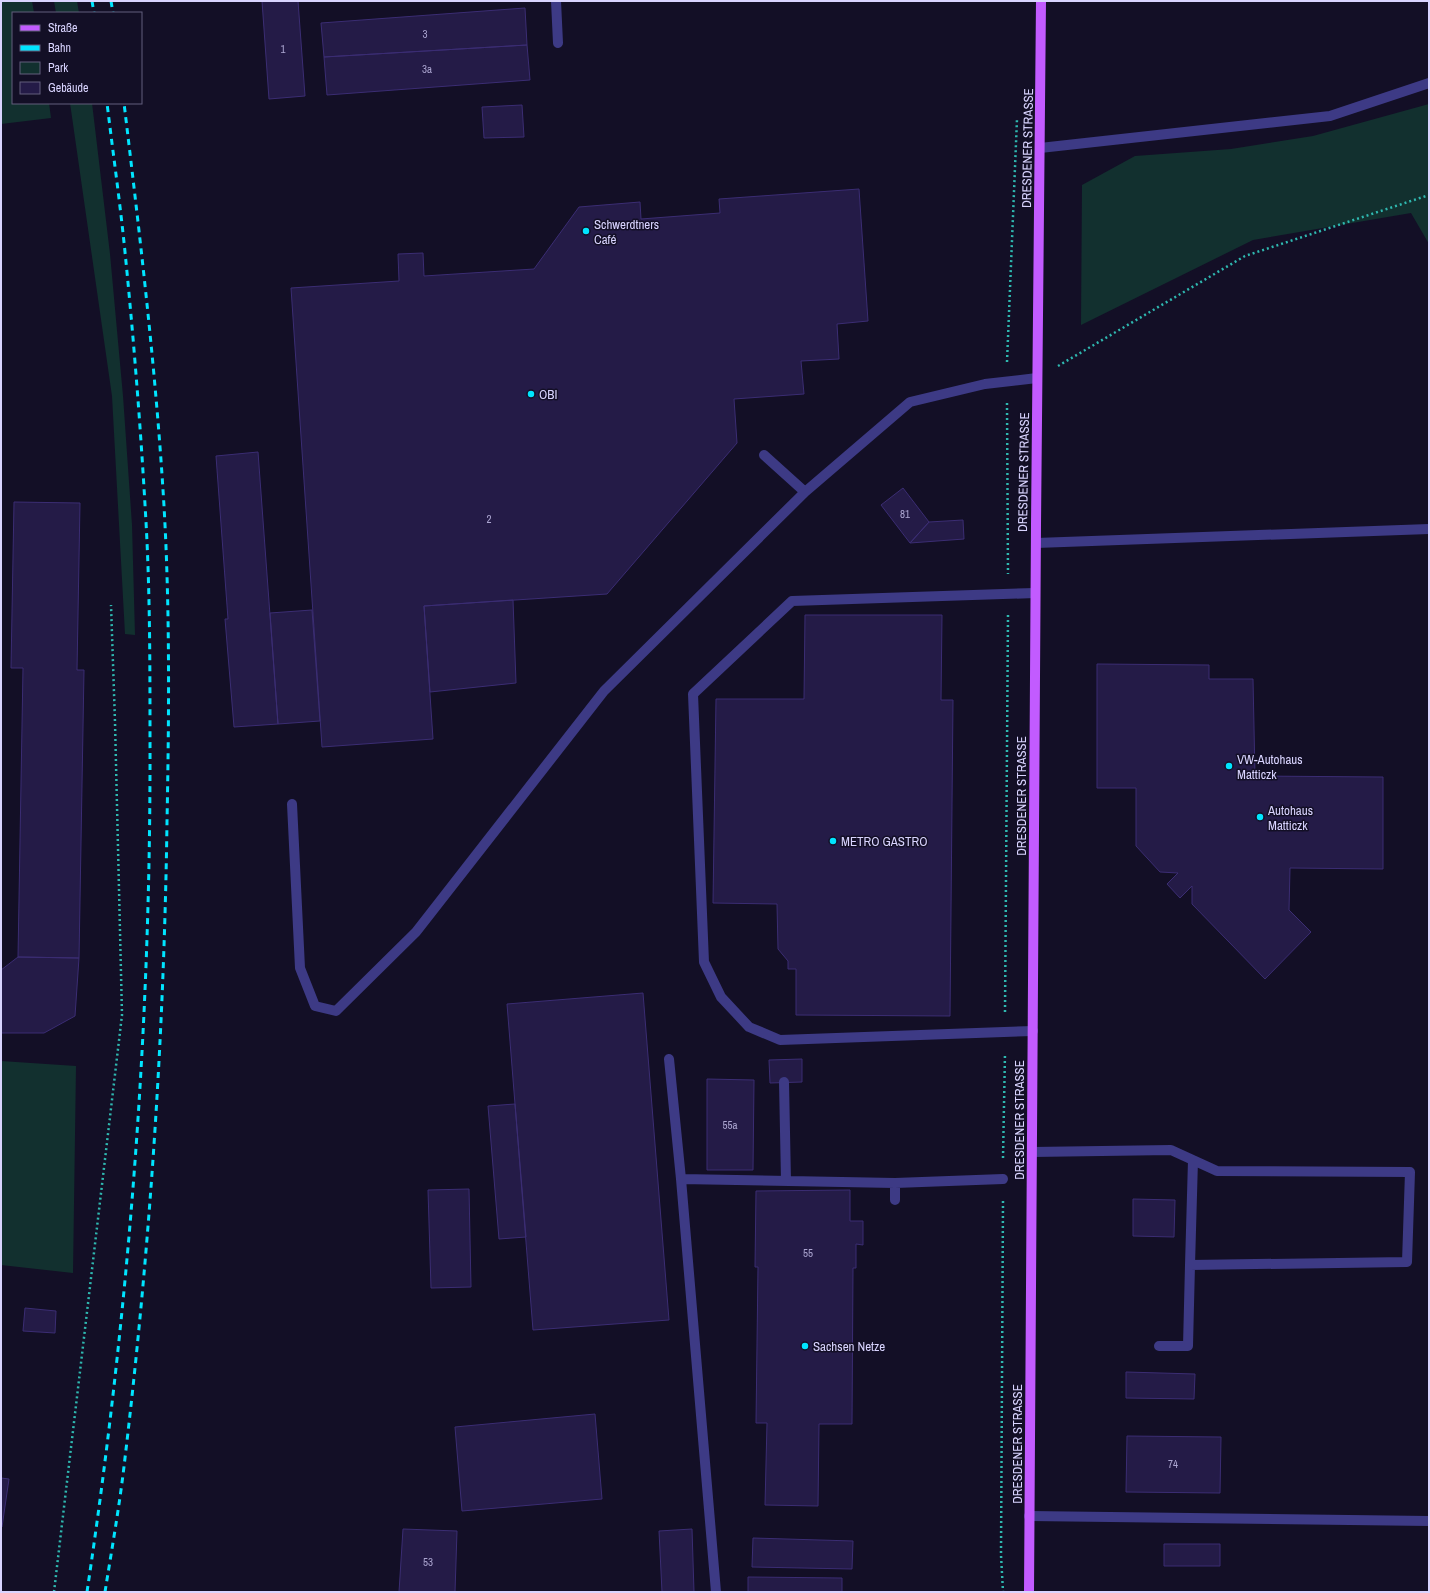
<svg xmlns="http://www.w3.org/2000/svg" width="1430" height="1593" font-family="'Archivo Narrow',sans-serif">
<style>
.green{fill:#12302f}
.building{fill:#241b47;stroke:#3b2d73}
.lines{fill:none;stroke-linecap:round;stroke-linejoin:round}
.path{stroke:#2fb8b0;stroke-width:2.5;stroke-dasharray:2 3;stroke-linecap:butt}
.minor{stroke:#3d3a85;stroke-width:10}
.major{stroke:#c25bff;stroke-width:10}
.rail{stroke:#00e5ff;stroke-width:3;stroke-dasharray:6 5;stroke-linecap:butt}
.poi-dot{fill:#00e5ff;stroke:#130f26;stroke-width:1.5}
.labels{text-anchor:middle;stroke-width:3;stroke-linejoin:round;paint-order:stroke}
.number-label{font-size:11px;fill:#aca6d1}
.street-label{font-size:13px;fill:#d9d4ff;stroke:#130f26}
.poi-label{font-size:13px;fill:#d9d4ff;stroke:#130f26;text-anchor:start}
</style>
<rect width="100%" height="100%" fill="#130f26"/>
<!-- green -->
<path class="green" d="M1,1H32L34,13H13V103H49L51,118L1,124Z
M54,1H77L79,13H56Z
M70,103H92L110,254L123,396L132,525L135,635L125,634L112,396Z
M1429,104V244L1411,213L1253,240L1081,325L1082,185L1135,156L1231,149L1313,136Z
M1,1061L76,1066L73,1273L1,1265Z"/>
<!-- building -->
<path class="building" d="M262,1H298L305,96L269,99Z
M525,8L527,45L324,57L321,23Z
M527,45L530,80L327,95L324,57Z
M522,105L524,137L484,138L482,107Z
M859,189L868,321L837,324L839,359L801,361L804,394L734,399L737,443L607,594L424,606L433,739L322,747L291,288L399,281L398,254L423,253L424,276L534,269L579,207L640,202L641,219L720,213L719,199Z
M258,452L278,724L234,727L225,619H228L216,456Z
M903,488L929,522L910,543L881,505Z
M14,502L80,503L77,670H84L79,958L18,957L23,668H11Z
M963,520L964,539L910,543L929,522Z
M513,600L516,683L430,692L424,606Z
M312,610L320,721L278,724L270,613Z
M805,615H942L941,700H953L950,1016L796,1015V969H788V961L778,949L777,904L713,903L716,699H804Z
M1097,664L1209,665V679H1253L1255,776L1383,777V869L1290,868L1289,910L1311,932L1265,979L1192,904V886L1180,898L1167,884L1178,873L1160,872L1136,846V788H1097Z
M18,957L79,958L75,1016L44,1033H1V970Z
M643,993L669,1320L533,1330L507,1004Z
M802,1059V1082L770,1083L769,1060Z
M707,1079L754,1080L753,1170H707Z
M515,1104L526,1237L499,1239L488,1106Z
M469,1189L471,1287L431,1288L428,1190Z
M850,1190V1221H863V1245L856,1244V1268H853L852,1424H819L818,1506L765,1505L767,1423H756L758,1267H755L756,1191Z
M1133,1199L1175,1200L1174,1237L1133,1236Z
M25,1308L56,1311L55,1333L23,1331Z
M1126,1372L1195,1374L1194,1399L1126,1398Z
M595,1414L602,1499L462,1511L455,1427Z
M1127,1436L1221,1437L1220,1493L1126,1492Z
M1,1478L9,1479L2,1527H1Z
M403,1529L457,1531L455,1592H399Z
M692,1529L694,1592H662L659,1531Z
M753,1538L853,1541L852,1569L752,1567Z
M1164,1544H1220V1566H1164Z
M748,1577L842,1578V1592H748Z"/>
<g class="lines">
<!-- path -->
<path class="path" d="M1007,362L1017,119
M1058,366L1245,256L1429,195
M1007,403L1008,574
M1005,1012L1008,615
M1003,1158L1005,1053
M1003,1201L1001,1555L1003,1592
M54,1592L122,1015L115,722L111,605"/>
<!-- minor -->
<path class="minor" d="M556,1L558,43
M1040,148L1330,116L1429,83
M764,455L805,492L910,402L985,384L1037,378
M1036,543L1429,529
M292,804L300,968L315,1006L336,1011L416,932L604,691L805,492
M1033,1031L780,1040L749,1027L721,997L704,962L693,694L792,601L1035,593
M669,1059L681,1179L716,1592
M784,1082L786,1181
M1032,1152L1171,1150L1217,1171L1410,1172L1407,1262L1190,1265L1193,1160
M681,1179L895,1183L1003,1179
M895,1200V1183
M1159,1346H1188L1190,1265
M1029,1516L1429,1521"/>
<!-- major -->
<path class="major" d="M1029,1592L1036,525L1041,1"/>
<!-- rail -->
<path class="rail" d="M92,1L94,13
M111,1L113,13
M87,1592C129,1310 151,1024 150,739C150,667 150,594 146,522C141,432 134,342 125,252C120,202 113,153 107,103
M105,1592C112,1548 120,1503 125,1458C150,1247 164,1035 167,822C169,717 170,611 164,506C156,371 140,237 124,103"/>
</g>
<!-- markers -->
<g class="poi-dot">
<circle cx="586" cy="231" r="4"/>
<circle cx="531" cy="394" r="4"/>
<circle cx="1229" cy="766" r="4"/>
<circle cx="1260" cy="817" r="4"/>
<circle cx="833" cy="841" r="4"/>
<circle cx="805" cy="1346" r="4"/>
</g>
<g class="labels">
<!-- number labels -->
<g class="number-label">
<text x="425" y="38">3</text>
<text x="283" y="53">1</text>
<text x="427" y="73">3a</text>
<text x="905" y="518">81</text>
<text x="489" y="523">2</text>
<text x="730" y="1129">55a</text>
<text x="808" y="1257">55</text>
<text x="1173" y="1468">74</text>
<text x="428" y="1566">53</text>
</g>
<!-- street labels -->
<g class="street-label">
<text transform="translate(1027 148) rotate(-89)" y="5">DRESDENER STRASSE</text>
<text transform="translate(1023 472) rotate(-89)" y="5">DRESDENER STRASSE</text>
<text transform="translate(1021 796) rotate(-90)" y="5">DRESDENER STRASSE</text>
<text transform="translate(1019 1120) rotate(-90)" y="5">DRESDENER STRASSE</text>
<text transform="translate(1017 1444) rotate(-90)" y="5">DRESDENER STRASSE</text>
</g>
<!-- poi labels -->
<g class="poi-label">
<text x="594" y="229">Schwerdtners<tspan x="594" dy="15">Café</tspan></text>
<text x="539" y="399">OBI</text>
<text x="1237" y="764">VW-Autohaus<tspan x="1237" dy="15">Matticzk</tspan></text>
<text x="1268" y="815">Autohaus<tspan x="1268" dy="15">Matticzk</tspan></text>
<text x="841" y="846">METRO GASTRO</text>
<text x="813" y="1351">Sachsen Netze</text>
</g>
</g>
<!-- border -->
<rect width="1430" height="1593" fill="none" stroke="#d9d4ff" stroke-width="4"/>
<!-- legend -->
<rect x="12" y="12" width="130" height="92" fill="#130f26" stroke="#625e7d"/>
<rect x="20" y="25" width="20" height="6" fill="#c25bff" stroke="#625e7d"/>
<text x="48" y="32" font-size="12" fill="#d9d4ff">Straße</text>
<rect x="20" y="45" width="20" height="6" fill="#00e5ff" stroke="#625e7d"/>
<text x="48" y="52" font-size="12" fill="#d9d4ff">Bahn</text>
<rect x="20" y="62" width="20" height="12" fill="#12302f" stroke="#625e7d"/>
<text x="48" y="72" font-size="12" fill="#d9d4ff">Park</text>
<rect x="20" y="82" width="20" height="12" fill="#241b47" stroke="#625e7d"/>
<text x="48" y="92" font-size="12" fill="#d9d4ff">Gebäude</text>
</svg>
